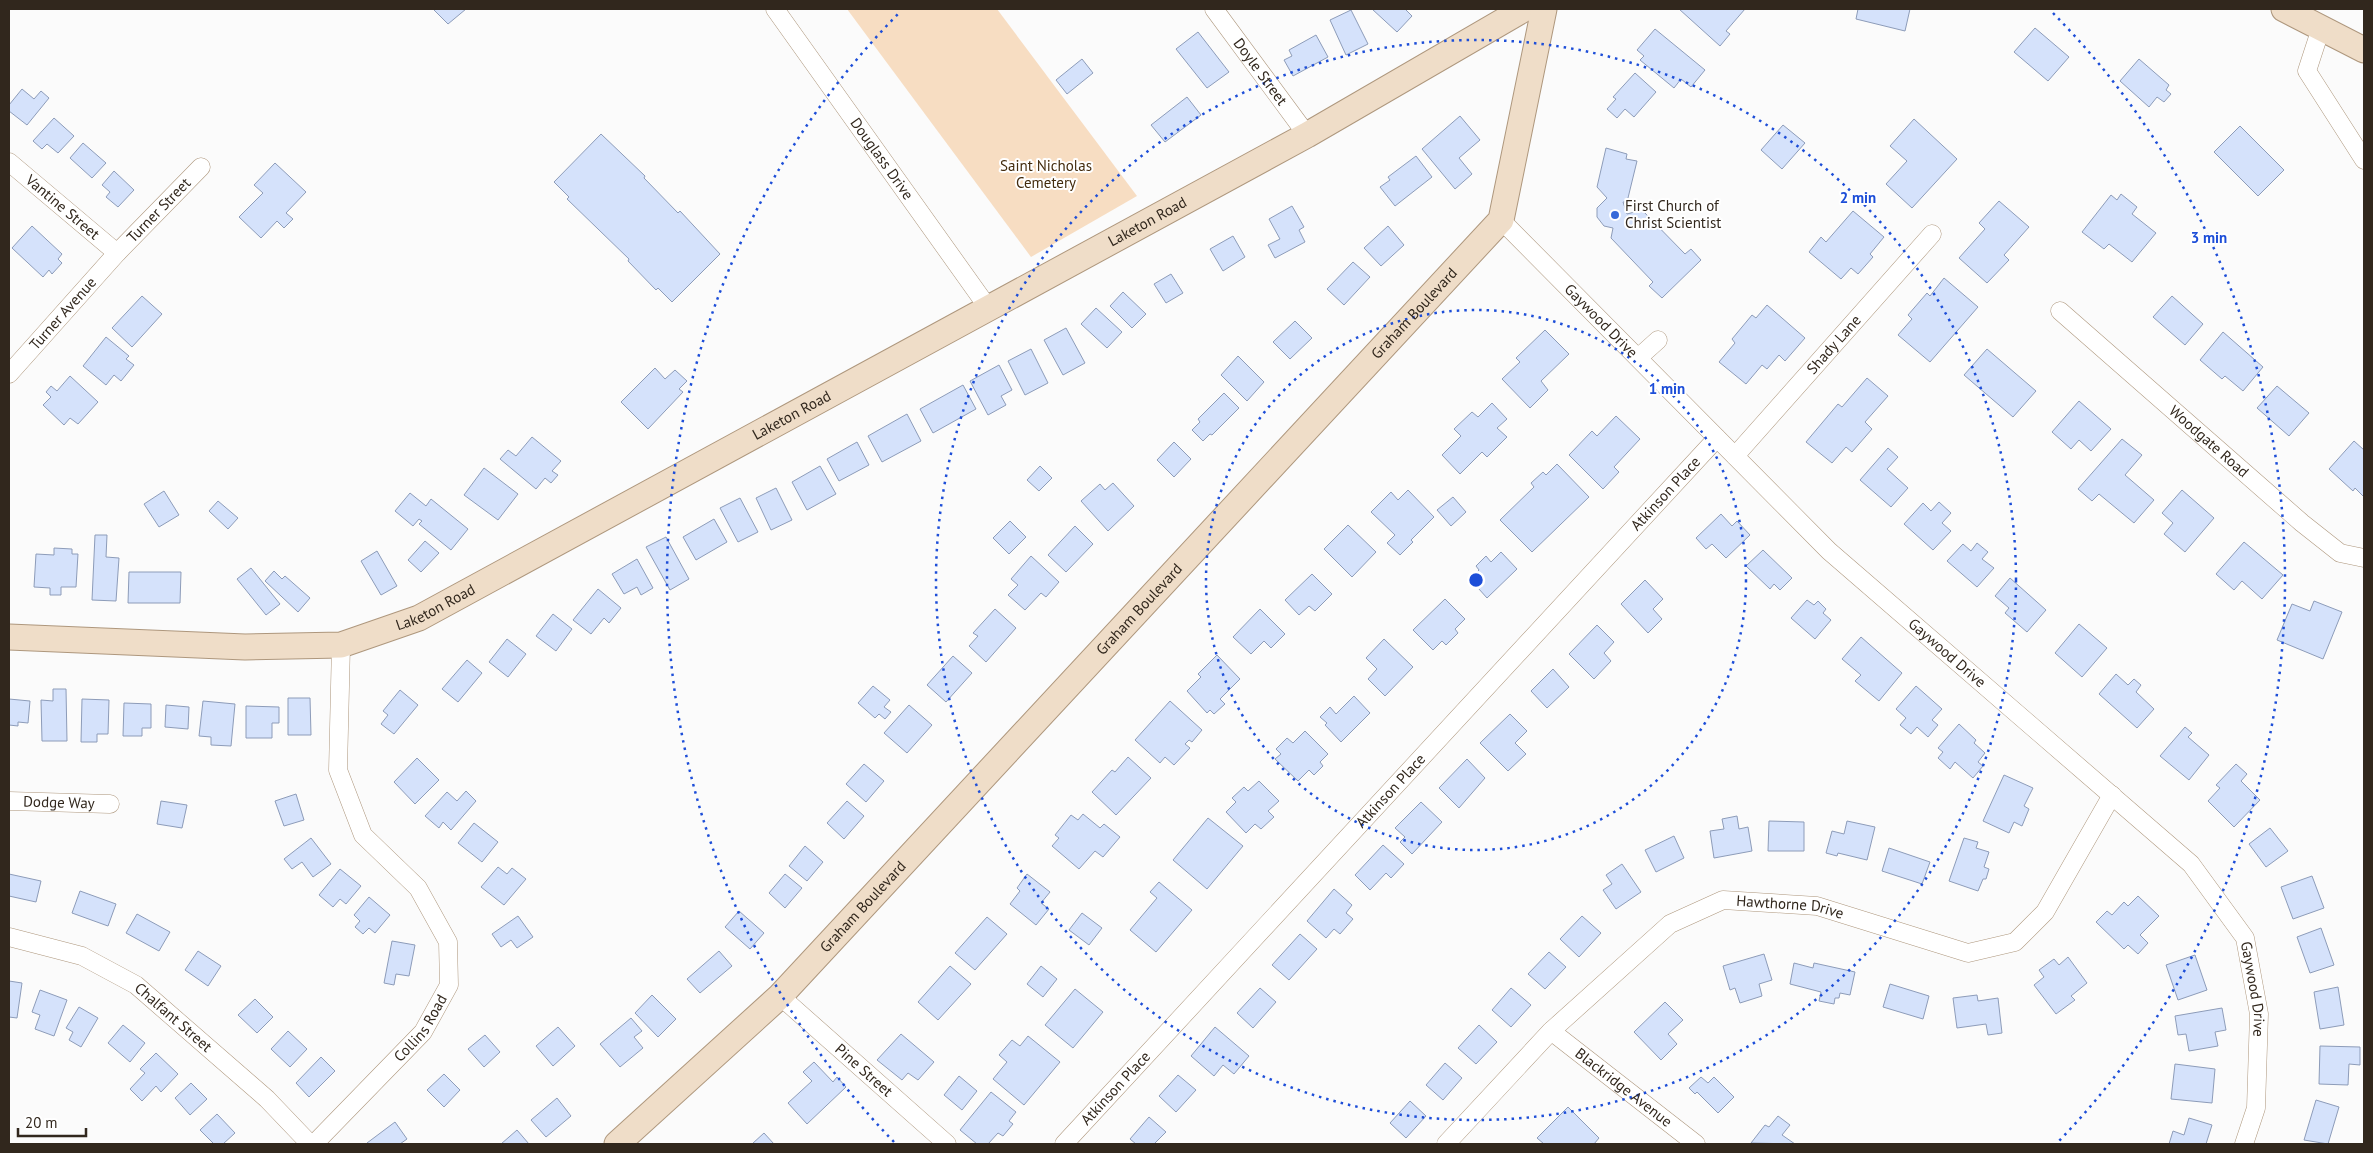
<svg xmlns="http://www.w3.org/2000/svg" width="2373" height="1153" font-family="'PT Sans',sans-serif">
<style>
.green{fill:#f7ddc2}
.building{fill:#d5e2fb;stroke:#8d9cb9}
.lines{fill:none;stroke-linecap:round;stroke-linejoin:round}
.street-casing{stroke:#ae977d;stroke-width:19}
.secondary-casing{stroke:#ae977d;stroke-width:27}
.street{stroke:#fff;stroke-width:18}
.secondary{stroke:#efddc8;stroke-width:25}
.ring{fill:none;stroke:#1d4ed8;stroke-width:2.5;stroke-dasharray:2.5 5}
.poi-dot{fill:#3669d9;stroke:#fff;stroke-width:2}
.labels{text-anchor:middle;stroke-width:4;stroke-linejoin:round;paint-order:stroke}
.street-label{font-size:15px;fill:#31271d;stroke:#fff}
.park-label{font-size:15px;fill:#432b0d;stroke:#fff}
.poi-label{font-size:15px;fill:#31271d;stroke:#fff;text-anchor:start}
.centre{fill:#1d4ed8;stroke:#fff;stroke-width:2.5}
.ring-label{font-size:15px;text-anchor:middle;font-weight:bold;fill:#1d4ed8;stroke:#fff;stroke-width:4;stroke-linejoin:round;paint-order:stroke}
</style>
<rect width="100%" height="100%" fill="#fbfbfb"/>
<!-- green -->
<path class="green" d="M847,9H997L1137,196L1031,257Z"/>
<!-- building -->
<path class="building" d="M433,9H466L448,24Z
M1372,9H1405L1412,16L1397,32Z
M1679,9H1745L1726,31L1730,34L1720,46Z
M1858,9H1910L1905,31L1856,19Z
M1351,10L1368,44L1346,55L1330,20Z
M2035,28L2069,57L2048,81L2014,52Z
M1655,29L1705,70L1691,87L1681,79L1674,88L1640,60L1644,56L1637,50Z
M1198,32L1229,72L1207,88L1176,49Z
M1316,35L1328,57L1293,76L1284,60L1292,56L1289,50Z
M1082,59L1093,73L1067,94L1056,80Z
M2139,59L2169,85L2166,90L2171,94L2164,102L2157,97L2149,107L2120,81Z
M1635,73L1656,92L1634,117L1625,109L1617,118L1607,109L1616,99L1613,97Z
M22,89L34,99L41,91L49,98L27,125L9,111V105Z
M1187,97L1201,115L1165,142L1151,125Z
M1460,116L1480,140L1459,158L1472,174L1455,189L1422,149Z
M54,118L74,136L58,153L47,144L42,149L33,141Z
M1914,119L1957,159L1912,208L1886,184L1907,161L1890,146Z
M1783,125L1805,143L1782,169L1761,150Z
M2240,126L2284,170L2258,196L2214,152Z
M601,134L645,176L644,178L678,213L680,211L720,254L672,302L658,288L656,290L628,261L629,259L567,199L569,197L554,182Z
M83,143L106,163L92,178L70,158Z
M1606,148L1627,154L1626,159L1637,161L1627,202H1623L1627,214L1642,210L1685,254L1691,249L1701,260L1662,298L1649,286L1653,282L1611,238L1613,228L1604,226L1597,217V208L1607,198L1597,187Z
M1416,156L1432,177L1395,206L1380,187L1390,180L1388,177Z
M275,163L306,192L286,213L293,219L284,228L277,221L261,238L239,217L263,193L254,185Z
M114,171L134,190L118,207L106,197L110,192L102,185Z
M2121,194L2137,207L2132,214L2156,233L2132,262L2109,244L2104,249L2082,232L2111,195L2117,200Z
M1999,201L2029,227L2004,255L2009,260L1987,283L1959,258L1985,229L1979,223Z
M1292,206L1304,227L1299,230L1305,242L1275,258L1268,245L1280,239L1269,219Z
M1853,211L1884,237L1870,254L1873,257L1858,274L1851,268L1841,279L1809,252L1821,237L1826,242Z
M32,226L62,254L58,259L62,263L52,274L49,270L43,277L12,248Z
M1388,226L1404,245L1381,266L1364,248Z
M1233,236L1245,257L1223,271L1210,249Z
M1353,262L1370,277L1344,305L1327,289Z
M1171,274L1183,293L1166,303L1154,284Z
M1944,278L1978,307L1930,362L1898,335L1912,319L1908,315L1927,293L1930,296Z
M1123,292L1146,314L1132,328L1110,306Z
M142,296L162,314L132,347L112,328Z
M2172,296L2203,324L2185,345L2153,317Z
M1767,305L1805,338L1785,361L1779,355L1767,369L1762,365L1746,384L1719,362L1735,343L1732,339L1752,315L1756,318Z
M1096,308L1122,332L1107,348L1081,324Z
M1295,321L1312,338L1290,359L1273,342Z
M1066,328L1085,363L1063,375L1044,340Z
M1545,330L1569,354L1541,381L1548,390L1530,408L1502,379L1520,362L1516,358Z
M2223,332L2263,367L2243,391L2225,376L2222,379L2200,360Z
M106,337L129,356L126,359L134,365L121,381L114,375L106,385L83,366Z
M1031,349L1048,383L1025,395L1008,361Z
M1987,349L2036,391L2013,417L1964,375Z
M1238,356L1264,382L1247,401L1221,375Z
M999,365L1012,390L1001,396L1006,405L988,415L970,381Z
M655,368L665,379L675,370L687,381L679,389L683,392L648,429L621,402Z
M70,376L98,402L78,424L70,418L64,425L43,405L51,397L46,392L51,386L57,391Z
M1867,378L1888,396L1865,422L1872,429L1852,452L1846,447L1832,463L1806,442L1838,404L1842,407Z
M963,385L976,409L933,433L920,409Z
M2277,386L2309,413L2289,436L2257,408Z
M1224,393L1239,408L1212,435L1210,434L1203,441L1192,430L1200,422L1198,419Z
M2079,401L2111,429L2091,451L2079,440L2071,449L2052,432Z
M1492,403L1507,419L1497,428L1507,437L1487,457L1482,452L1460,474L1442,455L1461,436L1454,429L1472,412L1478,417Z
M907,414L921,441L882,462L868,436Z
M1616,416L1640,439L1614,467L1619,472L1603,489L1569,455L1592,431L1597,436Z
M532,437L561,461L552,471L558,475L551,483L545,478L536,489L500,459L508,450L516,456Z
M2122,439L2142,455L2125,475L2154,500L2134,523L2099,494L2092,501L2078,489Z
M2354,441L2364,450V497L2355,488L2353,491L2329,469Z
M857,442L869,465L839,481L827,459Z
M1174,442L1191,459L1174,477L1157,460Z
M1888,448L1898,457L1887,469L1908,488L1891,507L1860,480Z
M1557,464L1589,497L1532,552L1500,520L1534,487L1531,483L1543,472L1546,475Z
M820,466L836,494L807,510L792,482Z
M1040,466L1052,478L1039,491L1027,480Z
M484,468L518,494L498,520L464,495Z
M1113,483L1134,506L1108,531L1081,501L1100,484L1105,490Z
M776,488L792,520L771,530L756,498Z
M1408,490L1434,517L1411,540L1413,542L1400,555L1387,543L1395,535L1371,512L1391,492L1398,500Z
M2182,490L2214,518L2185,552L2164,534L2173,523L2162,513Z
M164,491L179,515L159,527L144,504Z
M410,493L426,506L431,499L468,529L451,550L419,524L422,521L419,519L413,526L395,511Z
M1453,497L1466,512L1451,526L1437,510Z
M740,498L758,532L738,542L720,508Z
M218,501L238,518L228,529L209,511Z
M1939,502L1951,513L1942,523L1951,531L1933,550L1904,524L1923,503L1931,511Z
M1721,514L1732,526L1737,521L1750,535L1726,558L1712,544L1706,549L1696,538Z
M714,519L727,542L696,560L683,537Z
M1010,521L1026,537L1009,554L993,538Z
M1348,525L1376,552L1352,577L1324,549Z
M1075,526L1093,544L1066,572L1048,555Z
M95,535H107L106,557L119,558L116,601L92,600Z
M666,537L689,579L670,590L646,547Z
M425,541L439,553L421,572L408,560Z
M2244,542L2283,575L2262,599L2242,581L2234,590L2216,574Z
M1977,543L1988,552L1982,559L1994,568L1977,587L1947,561L1963,544L1971,551Z
M54,548L72,549V554H78L76,587H61V595H50V588L34,587L36,554L54,555Z
M1763,550L1792,578L1780,590L1774,584L1770,589L1746,566Z
M377,551L397,586L381,595L361,561Z
M1501,552L1517,569L1487,598L1470,579L1479,570L1476,566L1486,556L1491,562Z
M1031,556L1059,582L1046,597L1041,593L1025,610L1008,595L1018,585L1011,579Z
M637,559L653,588L641,595L637,587L624,594L612,574Z
M251,568L280,604L266,615L237,579Z
M274,571L282,579L285,576L310,598L298,612L265,581Z
M129,572H181L180,603H128Z
M1312,574L1332,594L1315,611L1309,606L1299,615L1285,600Z
M2010,578L2046,610L2027,632L2005,613L2009,608L1995,596Z
M1645,580L1663,599L1653,609L1662,619L1648,633L1621,604Z
M598,589L621,608L609,623L604,618L591,634L573,620Z
M1445,599L1465,619L1455,629L1458,633L1446,645L1442,641L1433,650L1413,630Z
M1807,600L1814,605L1818,601L1826,609L1823,613L1831,620L1815,639L1791,618Z
M2314,601L2342,612L2323,659L2277,640L2292,604L2310,611Z
M995,609L1016,628L986,662L969,646L978,636L973,633Z
M1260,609L1285,634L1271,648L1264,641L1251,654L1233,637Z
M553,614L572,629L556,651L536,636Z
M2079,624L2107,648L2082,677L2055,653Z
M1597,625L1614,642L1604,653L1611,661L1594,679L1569,654Z
M1861,637L1902,673L1879,701L1855,681L1861,675L1842,659Z
M507,639L526,654L508,677L489,662Z
M1384,639L1413,667L1385,696L1368,679L1377,669L1366,658Z
M1217,655L1240,679L1220,699L1225,704L1214,714L1210,710L1207,713L1187,691L1201,677L1198,674Z
M953,656L972,673L946,702L927,685Z
M467,660L482,673L458,702L442,689Z
M1553,669L1569,687L1547,708L1531,691Z
M2116,674L2128,685L2134,679L2141,685L2136,692L2154,709L2137,728L2099,694Z
M873,686L890,700L884,707L891,712L885,719L879,714L875,718L858,703Z
M1916,686L1942,709L1932,720L1938,725L1928,737L1917,727L1911,734L1900,725L1906,718L1896,709Z
M53,689H66L67,741H42L41,700L53,701Z
M400,690L418,705L394,734L381,724L388,715L383,711Z
M1354,696L1370,713L1341,742L1325,725L1327,723L1320,717L1330,707L1336,714Z
M288,698H310L311,735H288Z
M9,699L30,701L28,723L18,722V726L9,725Z
M82,699L109,700L108,734H97V742H81Z
M203,701L235,704L231,746L211,745V737L199,736Z
M1170,701L1202,730L1192,742L1189,740L1185,744L1190,748L1174,765L1165,757L1160,763L1135,740Z
M124,703L151,704V728H142V736H123Z
M166,705L189,707L188,729L165,727Z
M909,705L932,725L907,753L884,733Z
M246,706L279,707V723H272V738H246Z
M1510,714L1527,731L1515,743L1526,754L1508,771L1480,743Z
M1959,724L1976,740L1974,743L1985,753L1978,762L1983,766L1973,778L1955,762L1950,769L1938,758L1943,752L1938,748Z
M2185,727L2192,733L2188,737L2209,755L2189,780L2160,756Z
M1305,731L1328,754L1320,762L1323,766L1314,775L1309,770L1298,781L1275,759L1281,754L1276,749L1287,738L1293,743Z
M1128,757L1151,778L1116,815L1092,792L1112,770L1115,772Z
M417,758L439,780L415,804L394,782Z
M1467,759L1485,778L1459,808L1439,788Z
M864,764L884,781L866,802L846,784Z
M2236,764L2247,774L2241,781L2260,800L2234,827L2208,801L2220,788L2216,785Z
M2004,775L2033,788L2024,806L2029,809L2022,826L2014,822L2009,833L1983,821Z
M1259,781L1279,801L1268,811L1274,817L1261,829L1255,824L1246,833L1226,812L1236,802L1232,798L1244,787L1248,791Z
M466,791L476,801L451,830L443,822L439,828L425,816L447,792L457,801Z
M296,794L304,820L284,826L275,801Z
M161,801L187,805L182,828L157,824Z
M847,801L864,816L844,839L827,823Z
M1421,802L1442,822L1412,854L1400,842L1405,837L1395,828Z
M1083,814L1100,828L1104,824L1120,837L1103,857L1095,851L1079,869L1052,846L1059,838L1055,835L1071,815L1078,820Z
M1737,816L1739,829L1748,827L1752,851L1714,858L1710,831L1724,829L1722,819Z
M1208,818L1243,846L1207,889L1173,860Z
M1769,821L1804,822V851H1768Z
M1847,821L1875,827L1867,860L1838,853L1837,856L1826,853L1832,831L1844,834Z
M474,823L498,842L482,862L458,843Z
M2270,828L2288,851L2266,867L2249,844Z
M1674,836L1684,858L1656,872L1645,850Z
M311,838L331,864L313,877L302,862L292,869L284,859Z
M1964,838L1978,842L1976,848L1989,852L1984,867L1989,869L1986,879H1983L1978,891L1949,881Z
M1383,845L1404,864L1391,878L1386,873L1370,890L1355,875Z
M805,846L823,862L807,881L789,866Z
M1889,848L1930,862L1922,884L1882,871Z
M1622,864L1641,892L1616,909L1603,890L1612,884L1606,875Z
M498,867L507,874L512,868L526,879L504,905L481,887Z
M340,869L361,886L346,904L340,899L333,907L319,895Z
M9,874L41,881L36,902L9,896Z
M785,874L802,888L785,908L769,893Z
M1027,874L1050,892L1041,903L1049,909L1036,925L1010,904L1020,891L1017,888Z
M2312,876L2324,908L2293,919L2281,887Z
M1159,882L1192,910L1156,952L1130,930L1157,898L1150,892Z
M1334,889L1352,905L1346,913L1353,919L1340,934L1334,929L1326,938L1307,921Z
M80,891L116,904L108,926L72,913Z
M2138,896L2159,916L2140,935L2148,943L2138,954L2128,945L2124,949L2096,922L2107,911L2112,915L2124,902L2128,906Z
M369,897L390,915L375,933L369,928L363,934L355,927L360,921L354,915Z
M739,911L764,933L750,949L725,927Z
M1082,913L1102,928L1089,945L1069,930Z
M137,914L170,932L159,951L126,933Z
M518,916L533,937L517,948L511,940L501,947L492,934Z
M1582,916L1601,933L1579,957L1560,939Z
M987,917L1007,934L975,970L955,953Z
M2321,928L2334,965L2310,973L2297,937Z
M1300,934L1317,949L1289,980L1272,965Z
M392,941L415,945L409,976L396,974L394,985L384,983Z
M198,951L221,966L208,986L185,970Z
M719,951L732,966L700,993L687,979Z
M1549,952L1566,967L1545,989L1528,974Z
M1764,954L1772,980L1759,984L1762,996L1740,1003L1735,988L1730,990L1723,966Z
M2195,955L2207,990L2178,1000L2166,965Z
M2068,957L2087,983L2071,996L2075,1000L2056,1014L2034,985L2044,977L2039,970L2054,959L2059,965Z
M1794,963L1813,968L1814,963L1855,972L1850,995L1840,993L1839,998H1835L1834,1004L1819,1001L1821,992L1790,984Z
M950,966L971,984L938,1020L918,1002Z
M1041,966L1057,979L1043,997L1027,984Z
M9,981L22,983L17,1018L9,1017Z
M1890,984L1929,996L1923,1019L1883,1007Z
M2338,987L2344,1025L2320,1029L2314,992Z
M1260,988L1276,1002L1253,1028L1237,1013Z
M1511,988L1531,1005L1511,1027L1492,1010Z
M1075,989L1103,1012L1073,1048L1045,1025Z
M40,990L67,1000L54,1036L35,1029L40,1015L32,1012Z
M652,995L676,1019L658,1037L635,1013Z
M1977,995L1978,1001L1998,998L2002,1033L1988,1035L1986,1024L1957,1028L1953,998Z
M255,999L273,1017L257,1033L238,1015Z
M1665,1002L1683,1020L1668,1034L1677,1044L1661,1060L1634,1032Z
M79,1007L98,1018L81,1047L69,1040L73,1032L66,1028Z
M2222,1008L2226,1030L2215,1032L2218,1046L2189,1051L2186,1034L2178,1035L2175,1016Z
M631,1018L642,1031L634,1037L643,1048L620,1067L600,1044Z
M123,1025L145,1043L130,1062L108,1043Z
M1479,1025L1497,1042L1476,1064L1458,1048Z
M558,1027L575,1046L553,1066L536,1046Z
M1215,1027L1249,1056L1234,1074L1223,1065L1214,1076L1191,1056Z
M288,1031L307,1049L290,1067L271,1049Z
M901,1034L934,1062L918,1080L908,1073L902,1080L877,1060Z
M485,1035L500,1052L484,1067L468,1049Z
M1028,1036L1060,1062L1024,1105L993,1079L1007,1062L999,1055L1012,1040L1020,1046Z
M2320,1046L2360,1047V1065L2349,1064L2348,1085L2319,1084Z
M156,1053L178,1074L161,1092L156,1086L142,1101L130,1089L145,1073L140,1069Z
M321,1057L335,1071L309,1097L296,1083Z
M814,1062L833,1082L837,1077L846,1087L807,1124L788,1103L812,1081L803,1072Z
M1445,1063L1462,1078L1443,1100L1426,1085Z
M2175,1064L2215,1069L2212,1103L2171,1099Z
M444,1074L460,1090L444,1107L427,1090Z
M1178,1075L1196,1090L1176,1112L1159,1096Z
M959,1076L977,1091L962,1110L944,1095Z
M1701,1077L1708,1083L1714,1077L1734,1097L1718,1113L1697,1092L1695,1094L1689,1088Z
M191,1083L207,1099L190,1115L175,1098Z
M991,1092L1016,1112L1009,1121L1013,1124L1003,1136L998,1133L988,1144H977L960,1130Z
M557,1098L571,1116L546,1137L531,1120Z
M2316,1100L2339,1107L2328,1144L2304,1140Z
M1410,1101L1426,1116L1406,1138L1390,1123Z
M1568,1107L1599,1138L1594,1144H1544L1537,1138Z
M217,1114L235,1133L223,1144H214L200,1130Z
M1778,1116L1790,1125L1782,1135L1795,1144L1751,1143L1765,1125L1769,1127Z
M1149,1117L1166,1132L1154,1144H1136L1130,1139Z
M2189,1118L2212,1125L2206,1144H2169L2173,1131L2184,1135Z
M395,1122L407,1139L400,1144H369L367,1143Z
M517,1130L529,1144H501Z
M764,1133L774,1144H752Z"/>
<g class="lines">
<defs>
<g id="street">
<path id="s1" d="M775,9L989,309"/>
<path id="s2" d="M1214,9L1307,135"/>
<path d="M2321,28L2307,71L2364,160"/>
<path id="s3" d="M9,162L117,253"/>
<path id="s4" d="M1501,220L1829,551L2191,864L2245,938L2259,1014L2256,1108L2244,1144"/>
<path id="s5" d="M2060,311L2302,523L2340,553L2364,558"/>
<path d="M1638,358L1658,340"/>
<path id="s6" d="M9,374L117,253L201,167"/>
<path id="s7" d="M1735,456L1932,234"/>
<path id="s8" d="M9,801L110,804"/>
<path id="s9" d="M9,937L82,956L136,985L267,1099L310,1144"/>
<path id="s10" d="M780,996L947,1144"/>
<path id="s11" d="M1551,1031L1696,1144"/>
<path id="s12" d="M314,1144L423,1032L449,985L448,942L418,888L363,835L338,770L341,645"/>
<path id="s13" d="M1064,1144L1717,438"/>
<path id="s14" d="M1446,1144L1551,1031L1670,924L1723,900L1817,906L1968,953L2015,942L2045,912L2112,795"/>
</g>
<g id="secondary">
<path d="M2284,9L2364,50"/>
<path id="s15" d="M9,637L245,647L341,645L419,618L1307,135L1524,9"/>
<path id="s16" d="M617,1144L780,996L1501,220L1544,9"/>
</g>
</defs>
<!-- street casing -->
<use href="#street" class="street-casing"/>
<!-- secondary casing -->
<use href="#secondary" class="secondary-casing"/>
<!-- street -->
<use href="#street" class="street"/>
<!-- secondary -->
<use href="#secondary" class="secondary"/>
</g>
<!-- distance rings -->
<g class="ring">
<circle cx="1476" cy="580" r="270"/>
<circle cx="1476" cy="580" r="540"/>
<path d="M894 1142A809 809 0 0 1 899 13M2053 13A809 809 0 0 1 2058 1142"/>
</g>
<!-- markers -->
<circle class="poi-dot" cx="1615" cy="215" r="5"/>
<g class="labels">
<!-- street labels -->
<g class="street-label">
<text dy="5" stroke="none"><textPath href="#s2" startOffset="78">Doyle Street</textPath></text>
<text dy="5" stroke="none"><textPath href="#s1" startOffset="184">Douglass Drive</textPath></text>
<text dy="5" stroke="none"><textPath href="#s3" startOffset="70">Vantine Street</textPath></text>
<text dy="5" stroke="none"><textPath href="#s6" startOffset="222">Turner Street</textPath></text>
<text dy="5" stroke="none"><textPath href="#s15" startOffset="1244">Laketon Road</textPath></text>
<text dy="5" stroke="none"><textPath href="#s16" startOffset="1152">Graham Boulevard</textPath></text>
<text dy="5" stroke="none"><textPath href="#s6" startOffset="81">Turner Avenue</textPath></text>
<text dy="5" stroke="none"><textPath href="#s4" startOffset="142">Gaywood Drive</textPath></text>
<text dy="5" stroke="none"><textPath href="#s7" startOffset="149">Shady Lane</textPath></text>
<text dy="5" stroke="none"><textPath href="#s15" startOffset="839">Laketon Road</textPath></text>
<text dy="5" stroke="none"><textPath href="#s5" startOffset="198">Woodgate Road</textPath></text>
<text dy="5" stroke="none"><textPath href="#s13" startOffset="886">Atkinson Place</textPath></text>
<text dy="5" stroke="none"><textPath href="#s15" startOffset="434">Laketon Road</textPath></text>
<text dy="5" stroke="none"><textPath href="#s16" startOffset="748">Graham Boulevard</textPath></text>
<text dy="5" stroke="none"><textPath href="#s4" startOffset="622">Gaywood Drive</textPath></text>
<text dy="5" stroke="none"><textPath href="#s13" startOffset="481">Atkinson Place</textPath></text>
<text dy="5" stroke="none"><textPath href="#s8" startOffset="50">Dodge Way</textPath></text>
<text dy="5" stroke="none"><textPath href="#s16" startOffset="342">Graham Boulevard</textPath></text>
<text dy="5" stroke="none"><textPath href="#s14" startOffset="440">Hawthorne Drive</textPath></text>
<text dy="5" stroke="none"><textPath href="#s4" startOffset="1088">Gaywood Drive</textPath></text>
<text dy="5" stroke="none"><textPath href="#s9" startOffset="186">Chalfant Street</textPath></text>
<text dy="5" stroke="none"><textPath href="#s12" startOffset="158">Collins Road</textPath></text>
<text dy="5" stroke="none"><textPath href="#s10" startOffset="112">Pine Street</textPath></text>
<text dy="5" stroke="none"><textPath href="#s11" startOffset="92">Blackridge Avenue</textPath></text>
<text dy="5" stroke="none"><textPath href="#s13" startOffset="76">Atkinson Place</textPath></text>
</g>
<!-- park labels -->
<g class="park-label">
<text x="1046" y="171">Saint Nicholas<tspan x="1046" dy="17">Cemetery</tspan></text>
</g>
<!-- poi labels -->
<g class="poi-label">
<text x="1625" y="211">First Church of<tspan x="1625" dy="17">Christ Scientist</tspan></text>
</g>
</g>
<circle cx="1476" cy="580" r="8" class="centre"/>
<g class="ring-label">
<text x="1858" y="203">2 min</text>
<text x="2209" y="243">3 min</text>
<text x="1667" y="394">1 min</text>
</g>
<!-- border -->
<rect width="2373" height="1153" fill="none" stroke="#31271d" stroke-width="20"/>
<!-- scale -->
<path d="M18 1128v8h68v-8" fill="none" stroke="#31271d" stroke-width="2.5"/>
<text x="25" y="1128" font-size="15" fill="#31271d" stroke="#ffffff" stroke-width="4" paint-order="stroke">20 m</text>
</svg>
